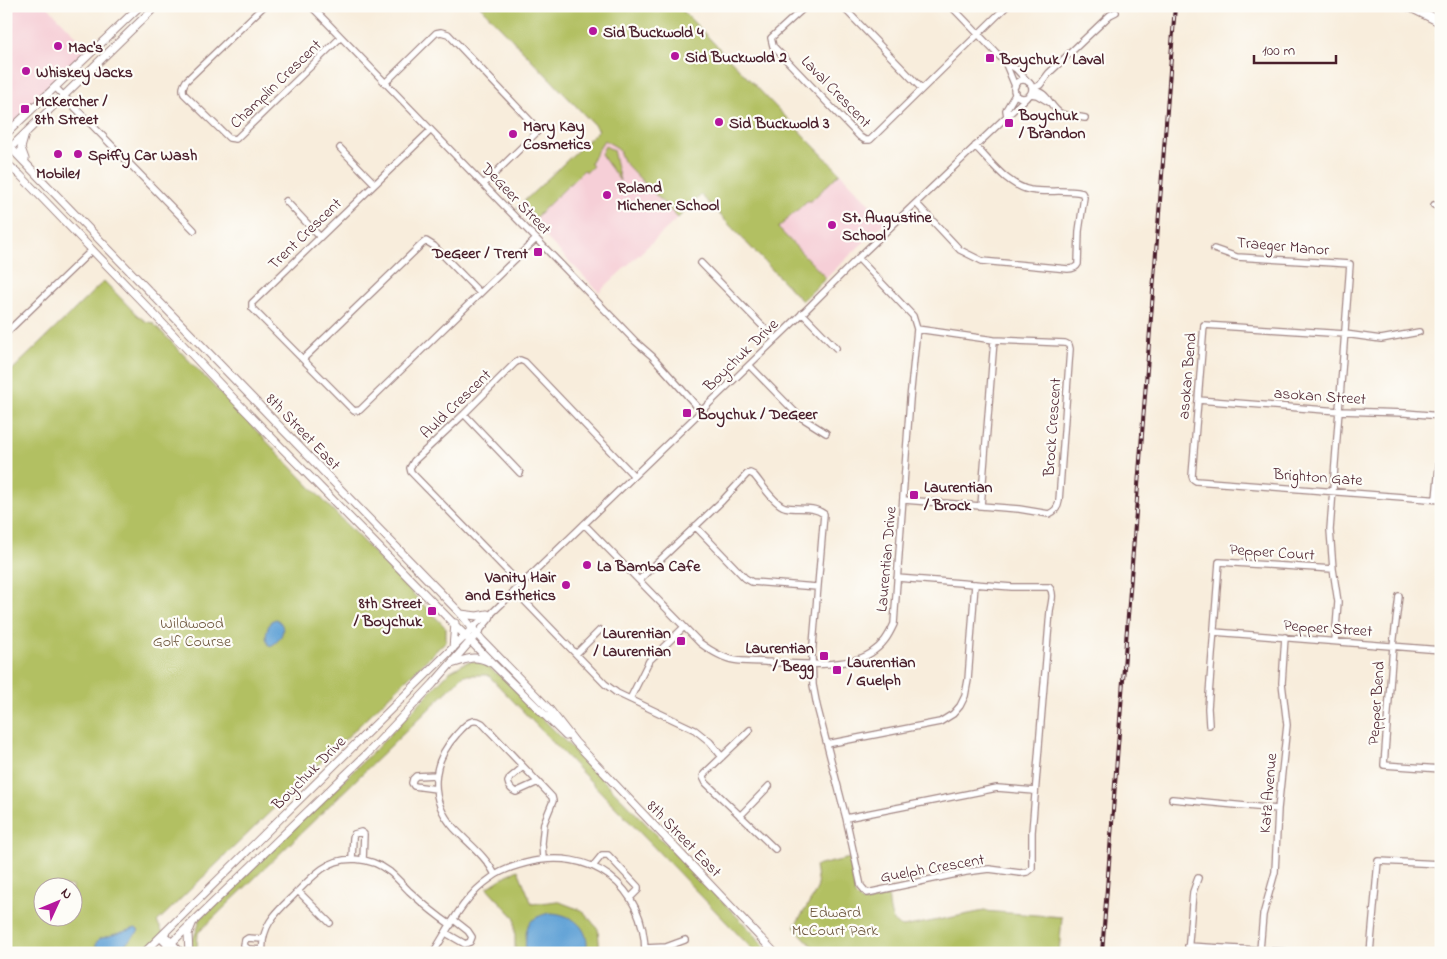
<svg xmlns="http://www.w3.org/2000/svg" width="1447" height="959" font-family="'Indie Flower',sans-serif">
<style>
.built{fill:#f6cfd7}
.green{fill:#b2c062;stroke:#7e7046;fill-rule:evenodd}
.water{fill:#65a4d7;stroke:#586281}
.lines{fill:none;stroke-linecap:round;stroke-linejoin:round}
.minor-casing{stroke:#a18684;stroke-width:8}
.major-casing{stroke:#a18684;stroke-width:9}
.highway-casing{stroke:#a18684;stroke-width:11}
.minor{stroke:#fff;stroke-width:5.5}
.major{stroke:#fff;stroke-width:7}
.highway{stroke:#fff;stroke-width:9}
.rail-casing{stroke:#4a1f2b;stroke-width:4}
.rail{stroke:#fdfcf7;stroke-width:2;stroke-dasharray:5.5;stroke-linecap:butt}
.poi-dot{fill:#b5179e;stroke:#fdfcf7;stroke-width:2}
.labels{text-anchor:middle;stroke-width:4.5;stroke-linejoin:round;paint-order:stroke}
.poi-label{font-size:16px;font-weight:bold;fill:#4a1f2b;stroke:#fdfcf7;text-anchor:start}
.street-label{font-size:16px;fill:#4a1f2b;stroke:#fdfcf7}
.park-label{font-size:16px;fill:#6e573e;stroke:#fdfcf7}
</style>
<rect width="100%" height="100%" fill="#fdfcf7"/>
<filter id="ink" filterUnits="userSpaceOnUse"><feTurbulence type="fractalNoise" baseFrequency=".02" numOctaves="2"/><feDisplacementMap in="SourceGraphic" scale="10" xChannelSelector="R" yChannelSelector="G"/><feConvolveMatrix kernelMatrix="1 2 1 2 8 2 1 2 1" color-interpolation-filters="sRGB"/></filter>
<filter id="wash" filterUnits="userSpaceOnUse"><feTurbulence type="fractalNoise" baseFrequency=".0096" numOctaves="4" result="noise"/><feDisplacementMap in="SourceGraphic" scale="20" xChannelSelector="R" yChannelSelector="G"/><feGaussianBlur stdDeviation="1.12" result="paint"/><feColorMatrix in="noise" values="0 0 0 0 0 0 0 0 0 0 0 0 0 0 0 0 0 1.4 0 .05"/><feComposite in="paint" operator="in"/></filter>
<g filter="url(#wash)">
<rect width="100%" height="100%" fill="#f8eddc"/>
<!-- built -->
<path class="built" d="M6,6H47L92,52L15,126L6,128Z
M604,140L619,148L623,161L678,218L599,292L531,222L592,162Z
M840,173L886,221L826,278L778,228L807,201H811Z"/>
<!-- green -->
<path class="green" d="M480,6H678L840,173L811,201H807L778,228L826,278L802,301L701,195L678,218L623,161L618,148L604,140L590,163L593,166L587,172L584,170L531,222L517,208L599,130Z
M605,146L613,150L620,181L601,154Z
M104,281L137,315L145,321L153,323L446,628V641L157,922L164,934L145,953H6V376ZM42,886H72V916H42Z
M473,661L485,665L503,678L755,935L769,953H756L488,675H464L198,933L197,947L202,953H195L191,946V939H193L198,927L199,920L376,749L449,672L465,663Z
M850,858L855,895L862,902H869L888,895C890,907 889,924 903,927L984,911L1062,917L1059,953H819L794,927L813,897L818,886L815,866Z
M518,870L532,904L557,901L583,911L598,929L600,953H512L515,949V918L487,888L507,875Z"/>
<!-- water -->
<path class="water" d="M276,619C289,626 281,642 270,646C263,640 267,628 271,621Z
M549,913C571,913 592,928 586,953H525C527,930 522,920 549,913Z
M136,928L139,931L116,953H98L96,947V943L99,939Z"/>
</g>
<g filter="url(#ink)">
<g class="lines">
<defs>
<path id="minor" d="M264,6L186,81C183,86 182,89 184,94L229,138L236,139L341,37
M311,6L636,342L652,356L701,411
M806,6L771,38L773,46L860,137L865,140H870L1007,6
M842,6L922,89
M951,6L1005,62L1016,69L1028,82
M1005,62L1015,86
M1014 89a9 9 0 1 1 18 0a9 9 0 1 1-18 0Z
M385,83L436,33L441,32L448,34L536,127L537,132L533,136L484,184
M56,88L194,230
M1032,89L1040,85L1049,73L1110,15L1116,12
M1032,90C1049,92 1048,105 1060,113C1067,117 1077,116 1085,118
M1031,94L1037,95L1049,102
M1007,116L1006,110L1016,93
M431,130L252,303V308L354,411L360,410L536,239
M340,148L375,184
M286,201L320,237
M916,203L960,250L982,261L1068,269C1073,269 1076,268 1078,264L1079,231L1084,197L1082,193C1065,189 1047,193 1030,190C1007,185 991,162 975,146
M1434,205L1441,208
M1214,249L1237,257L1350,264L1330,530L1333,569L1338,602L1335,641
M701,263L775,339
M802,313L836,348
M1419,332L1381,339L1345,334L1204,325L1192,476L1193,479L1196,481L1441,500
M6,333L92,250
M303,359L422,244L426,241L434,246L480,293
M749,365L799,416L826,433
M1198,400L1339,411L1405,413L1441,416
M464,414L520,473
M1436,499L1441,444
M904,500L1019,509L1049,514C1055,511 1058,508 1059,501L1070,349L1069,345L1065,343L994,340L917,329
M981,506L994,340
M584,524L700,643C711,651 722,658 734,660C744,662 755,661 765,662C793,664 847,669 871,653C883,645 888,637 894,624L910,399L917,329L913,316L858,258
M695,526L745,578L752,582L817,587
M639,580L722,501L747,474L750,473L754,475C761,483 774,504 785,507C798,510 812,505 824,514L812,657L813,685L817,706L846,818L861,886L867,893L966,872L989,869L1020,873L1027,872L1032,868V832L1050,611C1051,603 1055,593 1049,587H1012L897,578
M521,585L411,472L410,468L414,461L464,414L515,363L520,360L525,362L634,476
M515,591L605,684L617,693L695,730L710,742L722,757
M1399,596L1393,646L1384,765L1441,769
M472,628L488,614
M1214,632L1441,650
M477,634L490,618L492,613L807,309L858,258L1026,98
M576,654L600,630
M630,699L649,661L684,627
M1209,725L1208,708L1219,562L1333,569
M750,730L704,774L703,777L706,783L775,849
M827,744L940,722L953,714L960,706L965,696L968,680L975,584
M523,767L510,778L508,782C509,787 511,790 516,792L538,782
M436,789L414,786L412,783L413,779L416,776L436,775
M1172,799L1278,809
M740,816L769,786
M846,818L997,788L1035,791
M352,859L353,838L354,834L361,832L364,834L363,860
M593,866L602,855H608L638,887V890L630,898
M495,875C486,856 468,843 454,828C428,799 431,762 457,734C464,727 471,716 482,723L552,797L553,801L544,823L542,843L543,859
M298,891L330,923
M446,933L465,944L470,942L472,937L468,931L454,920
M164,934L182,953
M160,938L175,953
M1188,946L1306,953
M645,948L666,947L685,940
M262,950L248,949L244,945L245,940L248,938L263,939
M1260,950L1263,915L1275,872L1278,809L1287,725L1282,683L1285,637
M263,953C260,928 275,913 291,898C301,888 311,877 322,869C342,854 371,857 390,872C397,878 403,885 409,891C422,903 436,915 451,925
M433,953C450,926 464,896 491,878C501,870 514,866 526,863C590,846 645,885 645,953
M1188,953L1193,892L1198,878
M1370,953L1378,861L1441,864"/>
<path id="major" d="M6,134L140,6
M6,143L461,614L482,640L550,710L575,742L775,953
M6,152L156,6
M25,159L21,148L25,134
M6,163L20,175L150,310L235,400L493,664L566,736
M461,614L477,616L487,614
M453,648L455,623
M451,664C466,660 474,654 489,662
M144,953L469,632
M161,953L368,753L433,684L474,637
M189,953L188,934L192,924"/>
<path id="highway" d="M1409,6L1441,22"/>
</defs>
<!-- minor casing -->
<use href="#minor" class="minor-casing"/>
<!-- major casing -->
<use href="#major" class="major-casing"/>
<!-- highway casing -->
<use href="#highway" class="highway-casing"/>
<!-- minor -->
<use href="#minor" class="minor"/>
<!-- major -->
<use href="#major" class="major"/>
<!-- highway -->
<use href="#highway" class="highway"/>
<defs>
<path id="rail" d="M1102,953L1175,6"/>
</defs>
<!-- rail casing -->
<use href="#rail" class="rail-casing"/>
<!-- rail -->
<use href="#rail" class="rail"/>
</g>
</g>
<!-- markers -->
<g class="poi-dot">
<circle cx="593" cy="31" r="5"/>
<circle cx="58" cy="46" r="5"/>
<circle cx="675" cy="56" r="5"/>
<rect x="985" y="53" width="10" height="10" rx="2.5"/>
<circle cx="26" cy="71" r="5"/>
<rect x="20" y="104" width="10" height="10" rx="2.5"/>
<circle cx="719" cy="122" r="5"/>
<rect x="1004" y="118" width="10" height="10" rx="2.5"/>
<circle cx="513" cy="134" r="5"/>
<circle cx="58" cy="154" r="5"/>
<circle cx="78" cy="154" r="5"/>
<circle cx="607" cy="195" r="5"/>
<circle cx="832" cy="225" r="5"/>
<rect x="533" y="247" width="10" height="10" rx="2.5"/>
<rect x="682" y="408" width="10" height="10" rx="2.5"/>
<rect x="909" y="490" width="10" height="10" rx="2.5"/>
<circle cx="587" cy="565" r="5"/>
<circle cx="566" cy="585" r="5"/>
<rect x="427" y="606" width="10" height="10" rx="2.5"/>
<rect x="676" y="636" width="10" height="10" rx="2.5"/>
<rect x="819" y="651" width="10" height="10" rx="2.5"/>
<rect x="832" y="665" width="10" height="10" rx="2.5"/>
</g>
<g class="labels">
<!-- poi labels -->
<g class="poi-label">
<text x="603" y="37">Sid Buckwold 4</text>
<text x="68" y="52">Mac's</text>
<text x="685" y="62">Sid Buckwold 2</text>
<text x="1000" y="64">Boychuk / Laval</text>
<text x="36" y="77">Whiskey Jacks</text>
<text x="35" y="106">McKercher /<tspan x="35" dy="18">8th Street</tspan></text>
<text x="1019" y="120">Boychuk<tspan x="1019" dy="18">/ Brandon</tspan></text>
<text x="729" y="128">Sid Buckwold 3</text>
<text x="523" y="131">Mary Kay<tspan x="523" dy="18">Cosmetics</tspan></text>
<text x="88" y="160">Spiffy Car Wash</text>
<text x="58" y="178" text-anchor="middle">Mobile1</text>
<text x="617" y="192">Roland<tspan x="617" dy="18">Michener School</tspan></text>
<text x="842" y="222">St. Augustine<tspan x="842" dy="18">School</tspan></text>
<text x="528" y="258" text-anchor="end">DeGeer / Trent</text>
<text x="697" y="419">Boychuk / DeGeer</text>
<text x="924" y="492">Laurentian<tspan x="924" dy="18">/ Brock</tspan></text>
<text x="597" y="571">La Bamba Cafe</text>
<text x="556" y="582" text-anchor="end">Vanity Hair<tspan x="556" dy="18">and Esthetics</tspan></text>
<text x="422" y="608" text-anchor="end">8th Street<tspan x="422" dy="18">/ Boychuk</tspan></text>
<text x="671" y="638" text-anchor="end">Laurentian<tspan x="671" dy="18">/ Laurentian</tspan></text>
<text x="814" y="653" text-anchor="end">Laurentian<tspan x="814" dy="18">/ Begg</tspan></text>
<text x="847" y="667">Laurentian<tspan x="847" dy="18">/ Guelph</tspan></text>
</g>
<!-- street labels -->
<g class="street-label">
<text transform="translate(275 83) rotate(-44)" y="6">Champlin Crescent</text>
<text transform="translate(837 91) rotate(46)" y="6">Laval Crescent</text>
<text transform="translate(517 198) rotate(46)" y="6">DeGeer Street</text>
<text transform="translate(304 233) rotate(-44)" y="6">Trent Crescent</text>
<text transform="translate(1283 245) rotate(5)" y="6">Traeger Manor</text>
<text transform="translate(740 354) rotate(-44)" y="6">Boychuk Drive</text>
<text transform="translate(1186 376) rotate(-85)" y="6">asokan Bend</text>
<text transform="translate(1320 395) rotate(4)" y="6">asokan Street</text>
<text transform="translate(455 403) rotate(-44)" y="6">Auld Crescent</text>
<text transform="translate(1051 427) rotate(-86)" y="6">Brock Crescent</text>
<text transform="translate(304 431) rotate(46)" y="6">8th Street East</text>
<text transform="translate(1318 476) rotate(4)" y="6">Brighton Gate</text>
<text transform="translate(1272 551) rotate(4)" y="6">Pepper Court</text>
<text transform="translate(885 559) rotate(-85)" y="6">Laurentian Drive</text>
<text transform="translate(1328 627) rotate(4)" y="6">Pepper Street</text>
<text transform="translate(1375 703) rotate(-86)" y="6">Pepper Bend</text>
<text transform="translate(308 772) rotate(-45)" y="6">Boychuk Drive</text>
<text transform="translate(1267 793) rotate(-85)" y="6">Katz Avenue</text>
<text transform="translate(685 838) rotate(46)" y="6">8th Street East</text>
<text transform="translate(932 867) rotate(-10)" y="6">Guelph Crescent</text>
</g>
<!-- park labels -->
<g class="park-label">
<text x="192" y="628">Wildwood<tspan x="192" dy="18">Golf Course</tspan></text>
<text x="835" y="917">Edward<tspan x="835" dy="18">McCourt Park</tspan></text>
</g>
</g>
<!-- margin -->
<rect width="1447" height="959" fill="none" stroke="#fdfcf7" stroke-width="25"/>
<!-- north arrow -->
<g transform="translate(58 902) rotate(46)"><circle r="24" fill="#fdfcf7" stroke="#b5a4a5"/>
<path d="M0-4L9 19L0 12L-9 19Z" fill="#b5179e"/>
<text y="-8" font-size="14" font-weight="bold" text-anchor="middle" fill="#4a1f2b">N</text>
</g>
<!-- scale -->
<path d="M1254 55v8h82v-8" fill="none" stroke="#4a1f2b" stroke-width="2.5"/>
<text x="1262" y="55" font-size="15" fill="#4a1f2b" stroke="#fdfcf7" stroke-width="4" paint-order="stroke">100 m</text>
</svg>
